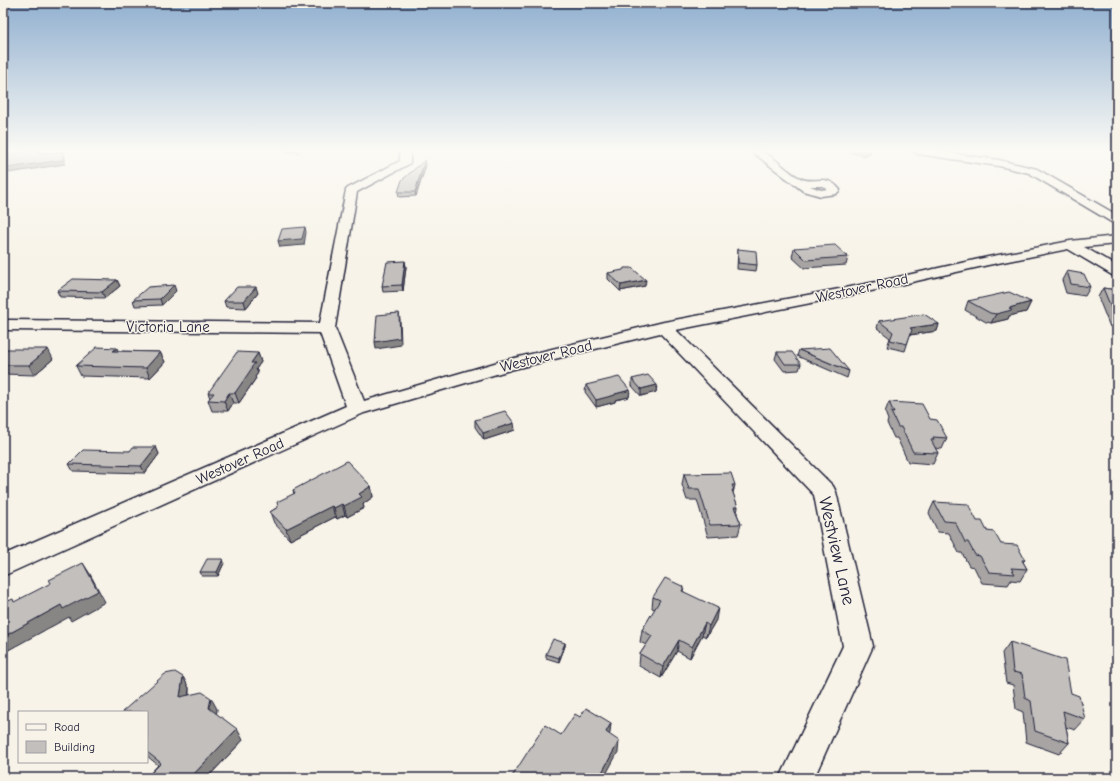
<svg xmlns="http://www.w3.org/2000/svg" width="1120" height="781" font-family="'Comic Neue',sans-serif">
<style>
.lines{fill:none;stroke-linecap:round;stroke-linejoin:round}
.minor-casing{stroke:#22223b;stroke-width:3}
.minor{fill:#f7f3e8;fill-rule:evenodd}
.wall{fill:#a7a4a3;stroke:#22223b}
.shaded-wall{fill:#888684;stroke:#22223b}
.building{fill:#c2bfbd;stroke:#22223b}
.labels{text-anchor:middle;stroke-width:3;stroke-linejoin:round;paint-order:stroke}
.street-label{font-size:15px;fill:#22223b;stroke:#f7f3e8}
.near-street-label{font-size:18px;fill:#22223b;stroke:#f7f3e8}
</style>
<rect width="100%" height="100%" fill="#f7f3e8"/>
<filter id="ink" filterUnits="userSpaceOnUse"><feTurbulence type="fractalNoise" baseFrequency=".025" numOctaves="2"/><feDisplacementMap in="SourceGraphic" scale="8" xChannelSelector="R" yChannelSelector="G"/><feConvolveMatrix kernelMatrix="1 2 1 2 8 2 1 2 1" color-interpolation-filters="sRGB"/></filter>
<g filter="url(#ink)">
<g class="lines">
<defs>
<path id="minor" d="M18,151H39L34,154L3,159V153Z
M400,151H410V162L409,164L357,192L335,328L364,401L498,362L664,322L876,282L988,257L1070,241L1117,236V244L1084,247L1117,266V276L1112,275L1068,249L988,265L876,290L676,330L833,486L836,492L873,646L814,778H780L843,646L814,495L660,333L510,370L364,413L3,576V555L346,406L320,333L8,330L3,329V321L8,320L320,323L346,190L348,188L400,161Z
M751,151C772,149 784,172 802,179C815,184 827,173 840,190L836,194L821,196L803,191ZM810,186H823L827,189L821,190Z
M913,151H936L999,160L1037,169L1117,215V224L1113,223L1029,173L999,166L918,154Z"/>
</defs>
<!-- minor casing -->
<use href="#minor" class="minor-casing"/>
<!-- minor -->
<use href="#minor" class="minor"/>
</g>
<!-- wall -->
<path class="wall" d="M285,151H300L298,152H286Z
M852,151H871L867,156L851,153Z
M426,165L416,196L399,197L398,192Z
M794,248L848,257L846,265L804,268L792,257Z
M738,249L757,265L756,271L737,269Z
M405,261L406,267L403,291L383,292L382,286Z
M1067,271L1090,287L1085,296L1066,293L1062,280Z
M608,273L645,286L620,291L608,279Z
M117,280L120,286L105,298L60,297L57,291Z
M1103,288L1117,290V326L1110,327L1098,297Z
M176,291L162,305L135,306L133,300Z
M258,293L246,308L226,307L224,301Z
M968,301L1031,302L1026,312L1009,316L1008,319L991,323L986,322L965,310Z
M879,321L939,324L937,331L910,335L905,351L887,347L890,338L877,328Z
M3,349L53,359L34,375L3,374Z
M799,350L849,371L847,378L797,356Z
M118,351L160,352L165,362L150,378L81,376L76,366Z
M777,352L801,364L799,370L784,371L775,359Z
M258,353L261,362L256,369L258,373L255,377L256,378L239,403H233L228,411H212L208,400L210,398L208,393Z
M632,379L657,385L656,392L641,396L632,386Z
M586,385L630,390L629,397L615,400V402L596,407L585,392Z
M889,402L930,419L947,438L942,449L935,448L938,453L933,464L908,462L897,438H894L887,423L888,420L885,412Z
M475,420L515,430L484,440L475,427Z
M156,447L159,454L145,473L73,471L69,464L130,451Z
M684,474L735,485L733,493L738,507L737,514L741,524L738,535L708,537L697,500H687L682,485Z
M371,486L373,497L363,504L364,508L347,517L345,515L337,519L335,517L290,540L274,523L270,512L278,507L294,494L293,490Z
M934,502L977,521L1001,544L1025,560L1023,562L1027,569L1020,581L1011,580L1008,585L982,583L974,567L969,566L962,553H959L949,533L938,532L929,513Z
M223,559L224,563L218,576H202L200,572Z
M684,587L683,591L716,620L706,637L702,635L690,658L677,651L661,678L639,666L640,654L646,645L640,642L642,630L655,609L652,608L653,597Z
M1010,642L1071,693L1085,719L1075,730L1066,727L1069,743L1059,754L1026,742L1023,712L1016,709L1013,685L1006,683L1002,653Z
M565,643V646L559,662L546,658V654Z
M183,677L189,688V695L217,709L216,713L243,740L207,778H146L158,765L147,756V712Z"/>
<!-- shaded-wall -->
<path class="shaded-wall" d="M868,151H871L867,156Z
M63,152L65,157V164L9,173L7,168Z
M425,160L426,165L416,196L415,192Z
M305,227L306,232L304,245L280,247L278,241Z
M405,261L406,267L403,291L402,285Z
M117,280L120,286L105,298L102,292Z
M646,280L645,286L620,291L621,285Z
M174,285L176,291L162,305L160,299Z
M256,287L258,293L246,308L244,301Z
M1031,302L1026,312L1009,316L1008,319L991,323L996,314L1009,308Z
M399,313L400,319L401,345L376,349L375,342Z
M939,324L937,331L908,335L910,328Z
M117,348L121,357L113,351Z
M48,349L53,359L34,375L29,365Z
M160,352L165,362L150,378L146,368Z
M258,353L261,362L256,369L258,373L255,377L256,378L239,403L235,393L251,363Z
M657,385L656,392L641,396V389Z
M630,390L629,397L615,400V402L596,407V400L615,394Z
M229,393L233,403L228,411L224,401Z
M514,423L515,430L484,440L483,433Z
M156,447L159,454L145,473L141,466Z
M371,486L373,497L363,504L364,508L347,517L344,506L359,494Z
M342,504L345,515L337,519L334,508Z
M332,506L335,517L290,540L286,529Z
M223,559L224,563L218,576L217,572Z
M83,563L90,574L105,602L71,621L69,617L3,653V637L61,605Z
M718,608L716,620L706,637L709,626Z
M705,623L702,635L690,658L692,647Z
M679,640L677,651L661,678L663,667Z
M565,643V646L559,662V658Z
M183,677L189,688L187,708L180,697Z
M211,698L217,709L216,719L209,708Z
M611,723L610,733L605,743L606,732Z
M237,729L243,740L207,778H190Z
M619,741L618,752L604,778H599Z"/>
<!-- building -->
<path class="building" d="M29,151H36L38,153L63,152V160L7,168L9,155Z
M425,160L415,192H398L402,180Z
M305,227L302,239L278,241L282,229Z
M835,245L848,257L806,260L794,248Z
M738,249L756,251L757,265L738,263Z
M405,261L402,285L382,286L387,262Z
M624,268H632L646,280L621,285L608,273L623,270Z
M1067,271L1084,274L1090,287L1071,284Z
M73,279L117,280L102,292L57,291Z
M174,285L160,299L133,300L148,287Z
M237,287H256L244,301H224Z
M1103,288L1117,290V317H1115Z
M1009,292L1031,302L1009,308L1012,310L996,314L990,313L968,301Z
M399,313L400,338L375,342L377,315Z
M924,314L939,324L910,328L912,330L907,344L890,340L893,332L879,321Z
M97,347L117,348L113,351L160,352L146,368L76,366Z
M830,348L849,371L799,350Z
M3,349H48L29,365H3Z
M237,352L258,353L251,363H255L251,368H252L235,393H229L224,401L208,400L214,393H208Z
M777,352H792L801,364H785Z
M648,375L657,385L641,389L632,379Z
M619,377L630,390L615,394V395L596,400L586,385Z
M889,402L922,404L930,419L937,420L947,438L933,437L934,440H931L938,453L913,452L901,427H898L891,412L894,413Z
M505,411L514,423L483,433L475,420Z
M133,447H156L141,466L69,464L83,450L130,451Z
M347,461L371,486L359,494L362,497L344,506L342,504L334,508L332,506L286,529L270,512L278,507L277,502L295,493L293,490Z
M731,473L735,485H732L734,490H732L738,507H734L741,524L710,525L699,489H689L684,474Z
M934,502L968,504L977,521H982L987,531L994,532L1001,544L1017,545L1025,560H1022L1027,569L1011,568L1015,574L989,572L980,556L975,555L968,542H965L955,522L944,521Z
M207,559H223L217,572H200Z
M83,563L98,591L63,609L61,605L3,637V603L13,599L14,602L51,583L49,580Z
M665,578L684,587L682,591L718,608L709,626L705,623L692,647L679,640L663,667L640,654L652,636L642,630L660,600L653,597Z
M553,639L565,643L559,658L546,654Z
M1010,642L1065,660L1071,693L1079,696L1085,719L1063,711L1069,743L1035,731L1031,701L1025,698L1022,674L1013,672Z
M175,672L183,677L180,697L202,692L211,698L209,708L237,729L190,778H146L161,763L147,752V712H122L165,674Z
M586,708L611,723L606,732L619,741L599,778H511L545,725L561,735L575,714L580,717Z"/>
</g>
<!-- sky -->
<linearGradient id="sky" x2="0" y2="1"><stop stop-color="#91b0d0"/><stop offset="0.58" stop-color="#fbfaf5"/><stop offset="1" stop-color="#fbfaf5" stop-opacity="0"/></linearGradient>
<rect width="1120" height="260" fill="url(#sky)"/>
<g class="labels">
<!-- street labels -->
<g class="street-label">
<text transform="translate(862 288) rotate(-12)" y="5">Westover Road</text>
<text x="168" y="332">Victoria Lane</text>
<text transform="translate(546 356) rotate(-14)" y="5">Westover Road</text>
<text transform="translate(240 461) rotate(-24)" y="5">Westover Road</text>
</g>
<!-- near-street labels -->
<g class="near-street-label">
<text transform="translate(837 551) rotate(77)" y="6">Westview Lane</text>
</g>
</g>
<!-- margin -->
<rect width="1120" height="781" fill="none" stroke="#f7f3e8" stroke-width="16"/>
<rect x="8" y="8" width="1104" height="765" fill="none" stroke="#22223b" stroke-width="1.5" filter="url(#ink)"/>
<!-- legend -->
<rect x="18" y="711" width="130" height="52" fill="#f7f3e8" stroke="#a29fa3"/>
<rect x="26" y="724" width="20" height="6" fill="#f7f3e8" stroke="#a29fa3"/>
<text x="54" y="731" font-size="12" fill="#22223b">Road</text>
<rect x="26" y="741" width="20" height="12" fill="#c2bfbd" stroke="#a29fa3"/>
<text x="54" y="751" font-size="12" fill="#22223b">Building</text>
</svg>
